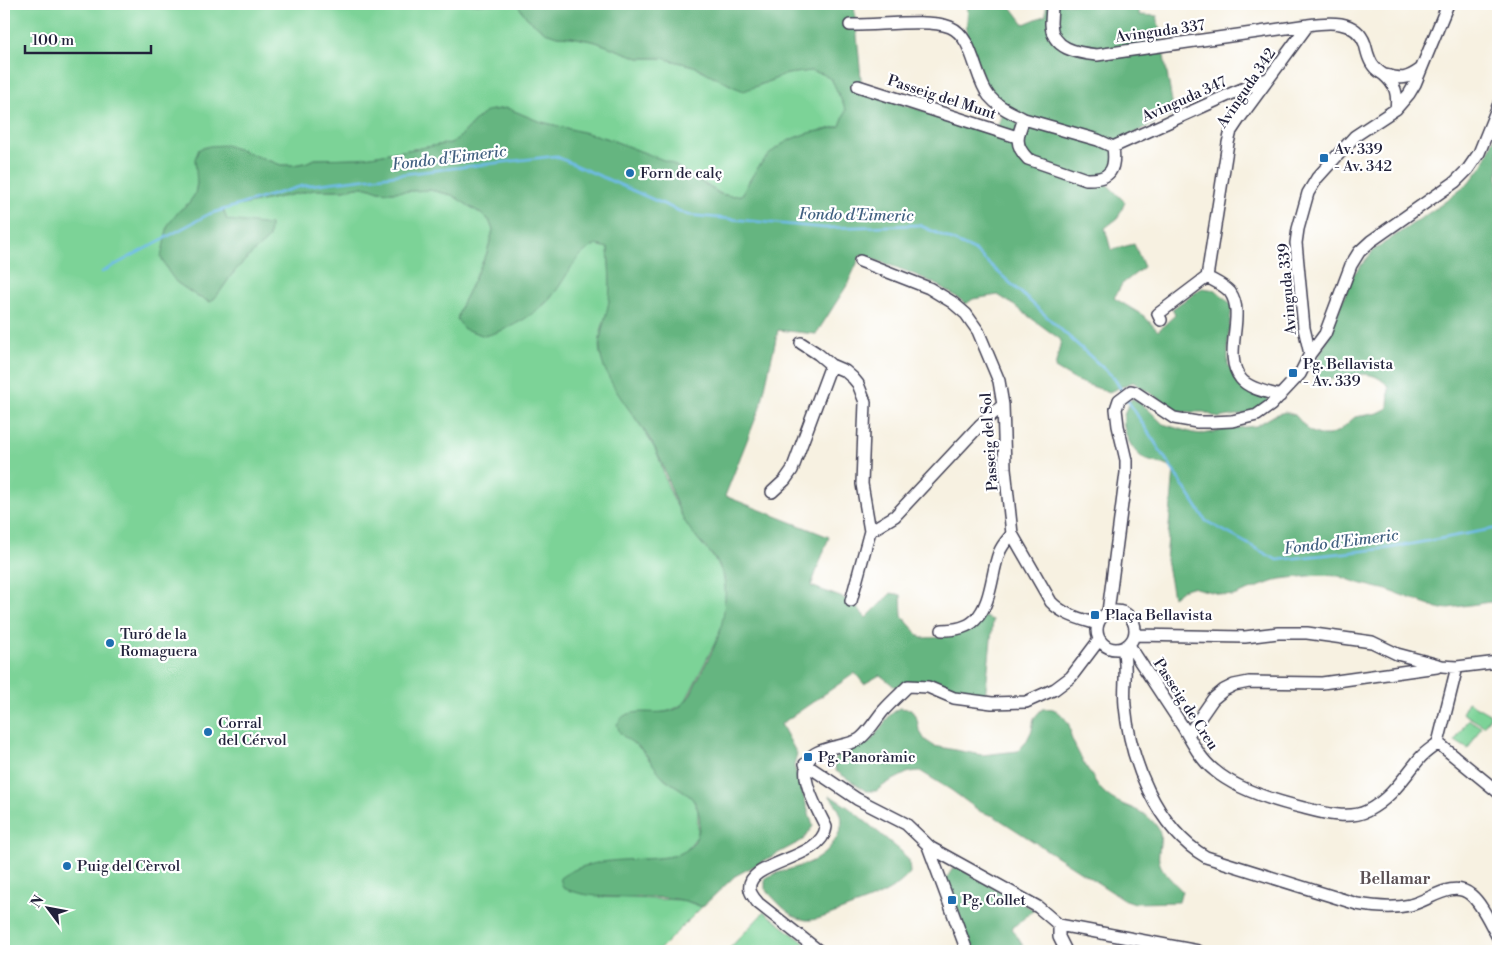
<svg xmlns="http://www.w3.org/2000/svg" width="1502" height="955" font-family="'Libre Bodoni',serif">
<style>
.green{fill:#7cd397;stroke:#4f7a69}
.forest{fill:#65b580;stroke:#446c5e}
.lines{fill:none;stroke-linecap:round;stroke-linejoin:round}
.stream{stroke:#70bcea;stroke-width:2.5}
.minor-casing{stroke:#424154;stroke-width:14}
.minor{stroke:#fff;stroke-width:11}
.poi-dot{fill:#1f6fb2;stroke:#fff;stroke-width:2}
.labels{text-anchor:middle;stroke-width:4.5;stroke-linejoin:round;paint-order:stroke}
.street-label{font-size:15px;fill:#22223b;stroke:#fff}
.poi-label{font-size:15px;fill:#22223b;stroke:#fff;text-anchor:start}
.water-label{font-size:16px;font-style:italic;fill:#416081;stroke:#fff}
.neighbourhood-label{font-size:16px;font-weight:bold;fill:#5c5155;stroke:#fff}
</style>
<rect width="100%" height="100%" fill="#fff"/>
<filter id="ink" filterUnits="userSpaceOnUse"><feTurbulence type="fractalNoise" baseFrequency=".02" numOctaves="2"/><feDisplacementMap in="SourceGraphic" scale="10" xChannelSelector="R" yChannelSelector="G"/><feConvolveMatrix kernelMatrix="1 2 1 2 8 2 1 2 1" color-interpolation-filters="sRGB"/></filter>
<filter id="wash" filterUnits="userSpaceOnUse"><feTurbulence type="fractalNoise" baseFrequency=".0096" numOctaves="4" result="noise"/><feDisplacementMap in="SourceGraphic" scale="20" xChannelSelector="R" yChannelSelector="G"/><feGaussianBlur stdDeviation="1.12" result="paint"/><feColorMatrix in="noise" values="0 0 0 0 0 0 0 0 0 0 0 0 0 0 0 0 0 1.4 0 .05"/><feComposite in="paint" operator="in"/></filter>
<g filter="url(#wash)">
<rect width="100%" height="100%" fill="#f7f1e1"/>
<!-- green -->
<path class="green" d="M4,4H517L527,18L545,32L557,36L572,37L596,42L639,58H662L694,66L734,87H755L787,74L811,71L823,74L832,80L846,110L840,126C830,129 820,131 809,133C774,142 757,164 742,195L731,196L721,194L671,163L606,138L538,121L507,108L487,111L478,118L460,137L451,143L359,158L315,159L305,163L293,165H281L226,145L197,183L195,194L189,203L179,211L176,282L198,297L211,302C219,294 224,286 230,277C242,262 255,250 269,238L227,220L223,209L314,190H344L357,187H368L379,191L390,192L430,190L452,195L480,213L489,220L493,230L487,253L461,306L496,333C514,324 534,315 549,300C561,287 578,245 597,245C600,245 605,247 608,248C609,265 611,284 609,302C606,321 595,338 601,357C612,392 638,418 655,449C660,458 662,468 665,478C670,492 676,506 684,519C692,535 706,547 716,561C730,581 726,609 721,631L685,702C670,714 659,713 640,713L621,734L639,747L665,779L685,792L693,800L698,810V835L685,852L674,857L604,862L579,868L599,897L683,900L702,907L658,951H4Z
M1468,702L1491,715L1484,726L1462,713Z
M1468,719L1481,727L1468,749L1455,741Z
M764,912L815,951H727Z"/>
<!-- forest -->
<path class="forest" d="M517,4H854L861,78L860,91L995,133L1005,106L989,90L966,39L968,4H1009L1024,24L1046,15V4H1139V15L1157,16L1174,113L1117,142L1119,170L1107,184L1125,202L1118,218L1105,228L1111,250L1134,244L1144,267L1122,284L1114,298L1144,316L1158,331L1175,315L1172,309L1202,288L1216,290L1232,305L1228,341V364L1237,382L1266,395L1269,402L1256,412L1218,418L1204,412H1179L1133,382L1109,392L1077,381L1055,368L1061,340L1012,304L998,295L973,299L966,304C933,278 900,269 861,255L846,287L816,334L778,330L761,405L725,496L829,537L811,586L851,601L866,618L891,593L901,595L902,616L921,638C952,637 958,638 982,616L993,620L985,698L960,695L908,682L895,687L880,675L864,684L855,673L781,724L797,754L794,766L813,826L803,840L735,876L702,907C663,887 607,907 563,888L560,878C583,861 615,860 644,859C656,858 670,858 681,853C701,845 704,817 694,801C687,791 676,787 667,780C656,772 650,757 640,748C635,743 626,740 621,734C619,732 618,727 617,724C619,722 622,717 624,716C642,706 669,721 685,702C691,696 694,686 698,679C714,648 723,634 725,598C725,589 726,580 722,572C715,552 694,539 684,520C672,498 667,473 656,450C641,421 616,398 604,367C594,342 605,325 609,301C611,284 609,265 608,248L596,245C574,255 570,272 556,291C540,313 511,329 485,336L464,329L457,319L461,306L487,253L493,230L489,220L480,213L452,195L430,190L390,192L379,191L368,187H357L344,190H314L223,209L227,220L270,225L269,238C255,251 242,262 230,277C224,286 219,294 211,302L198,297L176,282L168,271L161,257L168,225L179,211L189,203L195,194L197,183L195,159L199,149L210,146L226,145L281,165H293L305,163L315,159L359,158L451,143L460,137L478,118L487,111L507,108L538,121L606,138L671,163L720,194L731,196L742,195C757,164 774,142 809,133C820,131 830,129 840,126L846,110L832,80L823,74L811,71L787,74L744,91L734,87L694,66L662,58H639L596,42L572,37L557,36L545,32L527,18Z
M1498,129V601L1441,609L1387,590L1358,583L1339,576L1318,575L1280,579L1233,596L1224,595L1191,587L1182,590L1173,597L1166,560L1174,470C1163,462 1155,464 1145,459C1132,452 1121,431 1124,416C1125,409 1129,404 1132,398L1148,409L1163,424L1193,433L1203,434L1234,428L1256,426L1275,415L1285,412L1295,415L1309,431L1319,435H1329L1339,431L1355,417L1378,413L1388,408L1389,387C1365,359 1341,387 1314,377L1313,367L1324,347L1353,275L1374,250L1442,204L1469,183L1483,165Z
M899,708L911,709L917,719L919,730L925,740L934,746L982,755L1018,751L1026,742L1032,730L1034,718L1042,709C1045,709 1050,708 1053,709C1059,711 1067,720 1069,725C1071,729 1070,733 1071,737C1077,752 1088,770 1097,784C1114,810 1142,803 1158,828C1164,838 1157,850 1159,861C1162,873 1175,883 1182,891L1179,902L1135,903L1123,899L994,816L981,812L951,790L920,771L909,772L887,783L876,791H866L836,771L833,761L841,754L870,742L890,715Z
M829,795L848,807L902,852L909,861L910,873C892,894 866,901 840,911C831,914 817,921 807,920C790,919 776,900 765,889V878C792,865 817,869 835,840C847,820 842,813 829,795Z
M953,868H959L1034,910L1012,928L1026,951H973L946,879Z"/>
<g class="lines">
<!-- stream -->
<path class="stream" d="M102,272L209,214L302,186L555,156L688,215L825,228L919,225L974,250L1114,378L1123,393
M1126,398L1206,521L1277,560L1390,548L1498,528"/>
</g>
</g>
<g filter="url(#ink)">
<g class="lines">
<defs>
<path id="minor" d="M1052,4C1052,10 1051,18 1051,24C1052,49 1077,53 1097,55L1308,25
M850,25C875,26 928,18 950,27C974,37 974,77 989,96C998,107 1011,112 1024,119
M1385,75C1402,79 1406,80 1421,69
M858,86L1017,137
M1024,119L1098,140L1113,147C1116,169 1111,180 1086,179L1028,159C1014,145 1017,136 1024,119Z
M1113,147L1235,92L1267,79
M860,261L929,288L952,302L966,314L978,331L999,381L1003,405L1005,468L1012,534L1051,602C1063,615 1081,619 1097,624
M1207,277L1228,143L1231,131L1239,119L1308,25C1328,22 1356,19 1365,44C1367,52 1369,62 1375,68C1378,71 1381,73 1384,75C1396,85 1398,95 1396,109
M1207,277C1214,281 1224,285 1230,292C1247,316 1221,354 1241,379C1249,389 1268,392 1280,396
M1161,320L1158,314L1207,277
M801,343L818,354L831,365L845,371L853,378L858,384L865,402L862,484L870,531L895,516L980,425L1003,405
M1310,354L1304,328L1296,243L1298,229L1308,193L1317,178L1355,136L1396,109L1409,94L1415,84L1448,4
M772,492L785,480L792,470L831,365
M851,601L870,531
M1097 630a19 19 0 1 1 38 0a19 19 0 1 1-38 0Z
M1108,612L1126,473V460L1118,426L1116,409L1119,400L1131,391L1135,392L1174,418L1197,422H1211L1232,421L1257,415L1271,405L1300,374L1310,354L1325,334L1351,265L1359,252L1371,241L1455,182L1468,169L1479,153L1498,106
M942,630C952,630 967,628 975,620C992,603 991,574 999,553C1002,545 1007,540 1012,534
M1135,635L1245,637L1278,633H1307L1372,642L1397,654L1442,666L1457,667L1498,662
M1129,645C1147,672 1165,700 1183,727C1192,742 1200,759 1214,770C1237,790 1275,801 1304,808C1323,813 1349,820 1367,811C1391,799 1404,777 1420,758C1425,752 1432,748 1438,743
M1123,648C1128,669 1123,686 1125,706C1130,760 1156,828 1206,857L1357,904C1374,907 1393,909 1410,905C1429,901 1453,879 1471,895C1483,905 1490,924 1498,937
M1188,735L1213,699L1224,690L1234,685L1249,682L1322,683L1437,667
M1438,743L1457,667
M1438,743L1498,792
M805,764L857,799L906,824L931,848L1038,907L1059,925L1198,951
M928,846L967,951
M1059,925V937L1066,951
M819,951L758,903C755,899 751,895 750,890C744,861 822,861 826,827C817,808 790,765 818,752C831,746 846,746 858,740C866,736 877,718 883,711C891,702 900,694 908,686L928,687L954,698L992,703L1026,702L1055,689L1071,677L1099,640"/>
</defs>
<!-- minor casing -->
<use href="#minor" class="minor-casing"/>
<!-- minor -->
<use href="#minor" class="minor"/>
</g>
</g>
<!-- markers -->
<g class="poi-dot">
<rect x="1319" y="153" width="10" height="10" rx="2.5"/>
<circle cx="630" cy="173" r="5"/>
<rect x="1288" y="368" width="10" height="10" rx="2.5"/>
<rect x="1090" y="610" width="10" height="10" rx="2.5"/>
<circle cx="110" cy="643" r="5"/>
<circle cx="208" cy="732" r="5"/>
<rect x="803" y="752" width="10" height="10" rx="2.5"/>
<circle cx="67" cy="866" r="5"/>
<rect x="947" y="895" width="10" height="10" rx="2.5"/>
</g>
<g class="labels">
<!-- street labels -->
<g class="street-label">
<text transform="translate(1160 31) rotate(-8)" y="5">Avinguda 337</text>
<text transform="translate(1246 88) rotate(-56)" y="5">Avinguda 342</text>
<text transform="translate(942 97) rotate(18)" y="5">Passeig del Munt</text>
<text transform="translate(1184 99) rotate(-24)" y="5">Avinguda 347</text>
<text transform="translate(1287 289) rotate(-95)" y="5">Avinguda 339</text>
<text transform="translate(989 442) rotate(-94)" y="5">Passeig del Sol</text>
<text transform="translate(1186 704) rotate(57)" y="5">Passeig de Creu</text>
</g>
<!-- poi labels -->
<g class="poi-label">
<text x="1334" y="154">Av. 339<tspan x="1334" dy="17">- Av. 342</tspan></text>
<text x="640" y="178">Forn de calç</text>
<text x="1303" y="369">Pg. Bellavista<tspan x="1303" dy="17">- Av. 339</tspan></text>
<text x="1105" y="620">Plaça Bellavista</text>
<text x="120" y="639">Turó de la<tspan x="120" dy="17">Romaguera</tspan></text>
<text x="218" y="728">Corral<tspan x="218" dy="17">del Cérvol</tspan></text>
<text x="818" y="762">Pg. Panoràmic</text>
<text x="77" y="871">Puig del Cèrvol</text>
<text x="962" y="905">Pg. Collet</text>
</g>
<!-- water labels -->
<g class="water-label">
<text transform="translate(449 157) rotate(-7)" y="6">Fondo d'Eimeric</text>
<text transform="translate(856 214) rotate(1)" y="6">Fondo d'Eimeric</text>
<text transform="translate(1341 541) rotate(-7)" y="6">Fondo d'Eimeric</text>
</g>
<!-- neighbourhood labels -->
<g class="neighbourhood-label">
<text x="1395" y="884">Bellamar</text>
</g>
</g>
<!-- margin -->
<rect width="1502" height="955" fill="none" stroke="#fff" stroke-width="20"/>
<!-- north arrow -->
<g transform="translate(48 908) rotate(302)" stroke="#ffffff" stroke-width="4" paint-order="stroke">
<path d="M0-4L9 19L0 12L-9 19Z" fill="#22223b"/>
<text y="-8" font-size="14" font-weight="bold" text-anchor="middle" fill="#22223b">N</text>
</g>
<!-- scale -->
<path d="M25 45v8h126v-8" fill="none" stroke="#22223b" stroke-width="2.5"/>
<text x="32" y="45" font-size="15" fill="#22223b" stroke="#ffffff" stroke-width="4" paint-order="stroke">100 m</text>
</svg>
